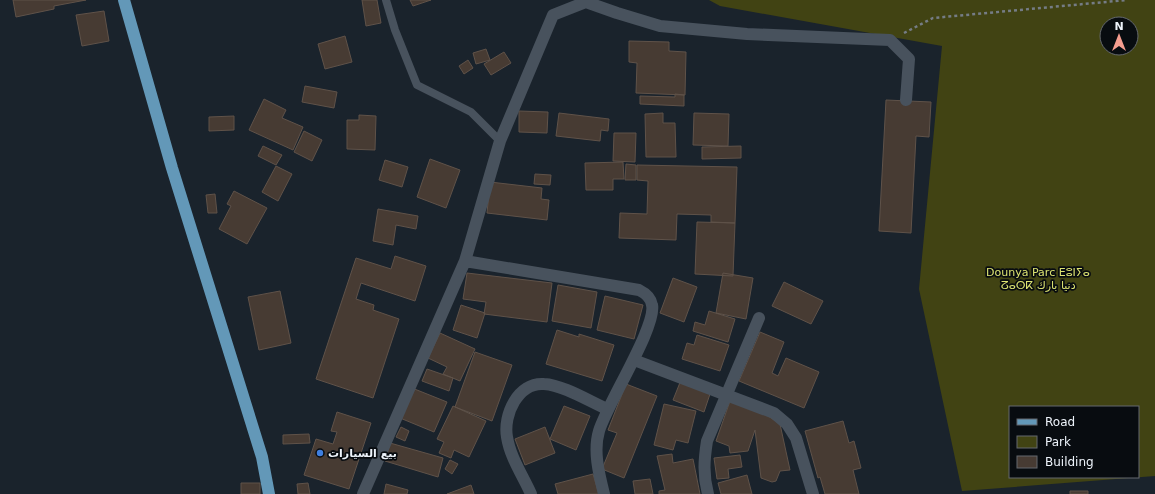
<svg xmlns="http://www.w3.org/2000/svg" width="1155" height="494" font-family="'DejaVu Sans',Cairo,'Noto Sans Tifinagh',sans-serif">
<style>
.green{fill:#414313;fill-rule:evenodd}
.building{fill:#473b33;stroke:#5f5249}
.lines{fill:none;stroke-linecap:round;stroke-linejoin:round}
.path{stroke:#757c85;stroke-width:2.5;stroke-dasharray:3 3;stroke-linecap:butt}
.lane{stroke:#48525d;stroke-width:8}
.street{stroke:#48525d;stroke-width:12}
.primary{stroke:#6398b8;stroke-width:12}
.shop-dot{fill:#3f7fe0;stroke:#080c10;stroke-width:1.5}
.labels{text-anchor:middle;stroke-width:3.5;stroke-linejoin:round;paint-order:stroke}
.park-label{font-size:11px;fill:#dde472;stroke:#080c10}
.poi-label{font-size:11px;font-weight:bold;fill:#edf3fa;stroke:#080c10;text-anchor:start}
</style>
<rect width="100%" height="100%" fill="#1a232c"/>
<!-- green -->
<path class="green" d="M709,0H1155V476L962,491L919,289L942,46L720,6ZM1107,24H1131V48H1107ZM1010,407H1138V477H1010Z"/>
<!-- building -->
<path class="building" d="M13,0H86L54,6V9L16,17Z
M362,0H377L381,23L366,26Z
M410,0H431L413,6Z
M104,11L109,41L82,46L76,15Z
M345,36L352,62L325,69L318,44Z
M629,41L669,42V51L686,52L685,95L636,93L637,63L629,62Z
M486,49L490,60L476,64L473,53Z
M504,52L511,63L491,75L484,64Z
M468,60L473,68L464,74L459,66Z
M305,86L337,92L334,108L302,102Z
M675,94L684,95V106L640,104V96L675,97Z
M264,99L286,110L282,118L303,127L293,150L249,130Z
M886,100L931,102L929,137L916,136L911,233L879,231Z
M519,111L548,112L547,133L519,132Z
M559,113L609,119L608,131L601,130L600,141L556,136Z
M663,113V123H675L676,157H646L645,114Z
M694,113L729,114L728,146L693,145Z
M359,115L376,116L375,150L347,149V120H359Z
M234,116V130L209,131V117Z
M304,131L322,140L312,161L294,152Z
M614,133H636L635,162L613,161Z
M263,146L282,155L276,165L258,156Z
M741,146V158L702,159V147Z
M430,159L460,170L446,208L417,197Z
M385,160L408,167L402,187L379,180Z
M623,162L624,179H613V190H586L585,163Z
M626,164L636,165V180H625Z
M637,165L737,167L735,223L711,222V215L677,214L676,240L619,238L620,213L647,214L648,181L637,180Z
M276,166L292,174L278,201L262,192Z
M535,174L551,175L550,185L534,184Z
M490,182L542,188L541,199L549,200L547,220L487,213Z
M234,191L267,208L247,244L219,229L231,206L227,204Z
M215,194L217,213H208L206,195Z
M378,209L418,216L416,229L396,225L393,245L373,241Z
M697,222L735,223L733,276L695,274Z
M395,256L426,266L415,301L361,283L356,299L374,305L373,310L399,319L373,398L316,379L356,258L391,269Z
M467,273L552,283L547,322L484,314L486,302L463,299Z
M723,273L753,278L746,319L716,313Z
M673,278L697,287L684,322L660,313Z
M784,282L823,301L811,324L772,306Z
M558,285L597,292L591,328L552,321Z
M280,291L291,343L259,350L248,297Z
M605,296L643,305L634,339L597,330Z
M461,305L485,313L477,338L453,330Z
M709,311L735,319L728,342L693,331L695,322L705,325Z
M557,330L579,337V334L614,345L602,381L546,364Z
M760,332L784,342L772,373L778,376L786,358L819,372L804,408L739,381Z
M440,333L475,349L460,381L443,374L447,367L428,358Z
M697,335L729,345L720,371L682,359L687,343L694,345Z
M475,352L512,365L492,421L455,407Z
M427,369L453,378L449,391L422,381Z
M681,380L711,391L704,412L673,400Z
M626,384L657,396L624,478L602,469L617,433L608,430Z
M412,388L447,402L434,432L400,418Z
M730,401L756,408L780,424L790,470L780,471L776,481L772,482L761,478L755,430L748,451L730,453L729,446L716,441Z
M664,404L696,411L688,443L676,440L673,450L654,445Z
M453,406L486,421L469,457L454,450L451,458L439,453L444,442L437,439Z
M564,406L590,416L576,450L550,439Z
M337,412L371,423L349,489L304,475L316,439L333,444L337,432L331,431Z
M843,421L849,443L854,441L861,468L853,470L859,494H825L820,477L818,478L805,431Z
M401,427L409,431L405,441L396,437Z
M545,427L555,453L525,465L515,439Z
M309,434L310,443L283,444V435Z
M390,443L443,458L438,477L385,461Z
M672,454L673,463L693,459L700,494H659V491L665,490L657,456Z
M740,455L742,467L728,469L729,478L717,479L714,458Z
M450,460L458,464L452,474L445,469Z
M593,474L599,494H558L555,484Z
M747,475L752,494H721L718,483Z
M650,479L653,494H635L633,481Z
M241,483H260V494H241Z
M308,483L310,494H298L297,484Z
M386,484L408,490L407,494H384Z
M471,485L474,494H447Z
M1070,491H1088V494H1070Z"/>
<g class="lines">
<!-- path -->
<path class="path" d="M904,33L933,18L1127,0"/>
<!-- lane -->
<path class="lane" d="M386,0L395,30L417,85L471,112L500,141"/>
<!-- street -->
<path class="street" d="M465,261L639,290C645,293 651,298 652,305C657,326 607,404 599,431C593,451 599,474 604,494
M634,360L774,413L787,424L796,438L813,494
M363,494L465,261L500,141L553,15L586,2L617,13L660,26L747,34L890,40L909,59L906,100
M531,494C523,476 510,457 507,437C503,415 518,382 544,384C563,385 589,401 607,409
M708,494C703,475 704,460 707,441L759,318"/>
<!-- primary -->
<path class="primary" d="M124,0L172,168L262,457L269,494"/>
</g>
<!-- markers -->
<circle class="shop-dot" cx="320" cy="453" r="4"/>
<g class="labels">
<!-- park labels -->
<g class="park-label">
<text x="1038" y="276">Dounya Parc ⴹⵓⵏⵢⴰ<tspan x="1038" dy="13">ⵒⴰⵔⴽ دنيا بارك</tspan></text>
</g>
<!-- poi labels -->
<g class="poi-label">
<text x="328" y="457">بيع السيارات</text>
</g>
</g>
<!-- legend -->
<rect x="1009" y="406" width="130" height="72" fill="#080c10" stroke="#64686e"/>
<rect x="1017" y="419" width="20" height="6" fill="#6398b8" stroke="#64686e"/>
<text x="1045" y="426" font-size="12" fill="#edf3fa">Road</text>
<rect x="1017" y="436" width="20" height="12" fill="#414313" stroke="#64686e"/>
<text x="1045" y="446" font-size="12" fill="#edf3fa">Park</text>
<rect x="1017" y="456" width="20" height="12" fill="#473b33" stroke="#64686e"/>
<text x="1045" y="466" font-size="12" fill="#edf3fa">Building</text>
<!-- north arrow -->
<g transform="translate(1119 36)"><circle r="19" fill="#080c10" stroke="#64686e"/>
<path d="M0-3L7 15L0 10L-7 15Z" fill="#f59d8f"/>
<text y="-6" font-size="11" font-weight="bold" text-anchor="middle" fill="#edf3fa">N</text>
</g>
</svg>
